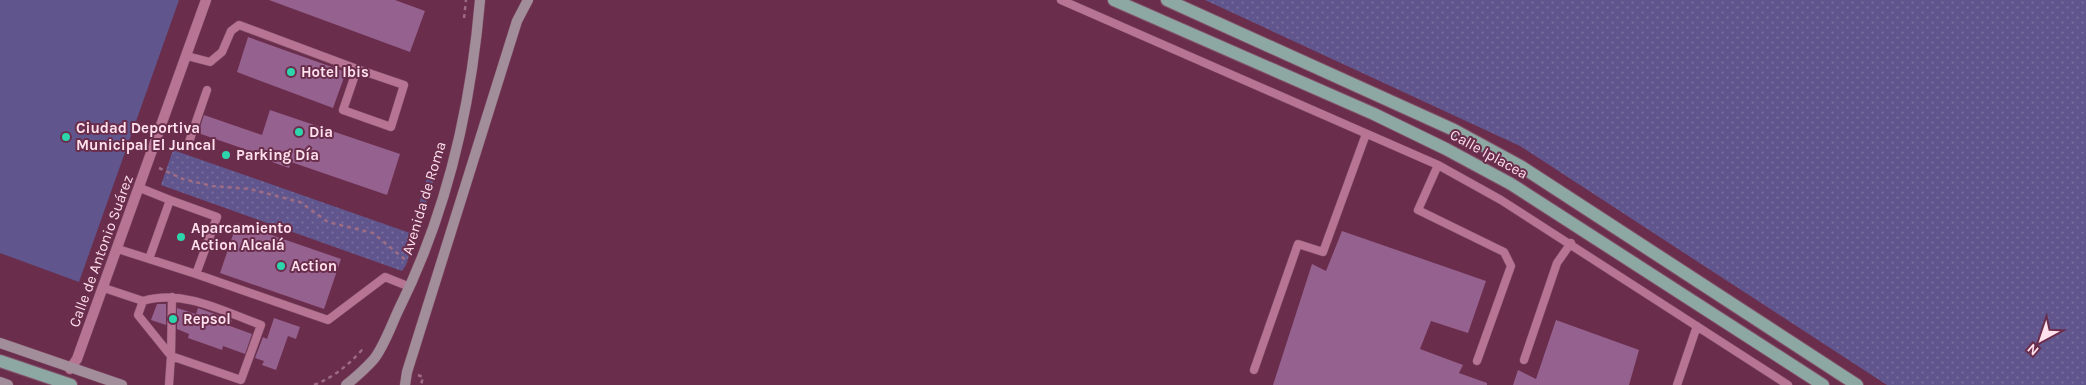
<svg xmlns="http://www.w3.org/2000/svg" width="2086" height="385" font-family="Karla,sans-serif">
<style>
.grass{fill:url(#grass-dots)}
.garden{fill:#60568d}
.building{fill:#95618f}
.lines{fill:none;stroke-linecap:round;stroke-linejoin:round}
.lane-casing{stroke:#82506a;stroke-width:9}
.street-casing{stroke:#82506a;stroke-width:11}
.secondary-casing{stroke:#82506a;stroke-width:11}
.primary-casing{stroke:#82506a;stroke-width:14}
.path{stroke:#9d6b84;stroke-width:2.5;stroke-dasharray:4 4;stroke-linecap:butt}
.lane{stroke:#b77493;stroke-width:8}
.street{stroke:#b77493;stroke-width:10}
.secondary{stroke:#a28e9b;stroke-width:10}
.primary{stroke:#8da7a3;stroke-width:12}
.poi-dot{fill:#2cd5ab;stroke:#6a2e4c;stroke-width:2}
.labels{text-anchor:middle;stroke-width:4;stroke-linejoin:round;paint-order:stroke}
.poi-label{font-size:15px;font-weight:bold;fill:#ffe0ed;stroke:#6a2e4c;text-anchor:start}
.street-label{font-size:15px;fill:#ffe0ed;stroke:#6a2e4c}
</style>
<defs>
<pattern id="grass-dots" width="8" height="8" patternUnits="userSpaceOnUse" patternTransform="scale(1.25)"><rect width="8" height="8" fill="#60568d"/><path d="M2 2h.1M6 6h.1" fill="none" stroke="#786e9d" stroke-width="1.8" stroke-linecap="round"/></pattern>
</defs>
<rect width="100%" height="100%" fill="#6a2e4c"/>
<!-- grass -->
<path class="grass" d="M1205,0H2086V385H1887L1520,146Z
M173,150L410,233L435,152L442,153L406,265L402,271L161,185Z"/>
<!-- garden -->
<path class="garden" d="M0,0H179L79,282L0,253Z"/>
<!-- building -->
<path class="building" d="M269,0H395L425,11L410,52Z
M248,37L346,72L333,108L237,72Z
M270,110L400,154L387,195L291,162L289,168L255,156L256,153L198,133L204,115L262,135Z
M237,223L341,259L324,309L220,273Z
M1342,231L1486,281L1468,333L1431,321L1420,349L1463,365L1459,373L1487,383V385H1273L1312,264L1326,271Z
M157,304H166V325L151,320Z
M177,308L196,314L198,308L232,320L230,326L252,334L245,354L223,346L222,350L188,338L189,334L177,329Z
M274,318L300,327L296,339L288,336L276,370L262,365L264,361L255,358L263,337L267,339Z
M1556,320L1639,350L1629,385H1513L1518,370L1536,379Z"/>
<g class="lines">
<defs>
<path id="lane" d="M1061,0L1438,165L1501,200L1788,385
M187,56L210,62L222,52L231,31L239,25L357,69L343,110L391,127L404,85L357,69
M188,145L207,90
M1438,165L1418,210L1504,252L1511,266L1477,361
M140,188L170,200
M118,249L196,274L217,217L170,200L149,259
M196,274L328,320L385,277L410,287
M104,288L143,301L138,315L171,356L169,385
M143,301C183,289 223,311 261,325L241,380L171,356L172,297
M1524,360L1557,263L1571,243
M1254,370L1298,244L1323,252L1366,134
M1677,385L1697,326"/>
<path id="street" d="M70,369L77,359L206,0"/>
<path id="secondary" d="M0,343L122,385
M0,382L8,385
M346,385C356,377 366,368 374,359C384,346 391,326 398,311C446,215 471,107 480,0
M405,385L407,372L517,21L528,0"/>
<path id="primary" d="M1114,0L1374,114L1446,149L1511,184L1823,385
M1167,0L1454,130L1522,167L1857,385
M0,361L71,385"/>
</defs>
<!-- lane casing -->
<use href="#lane" class="lane-casing"/>
<!-- street casing -->
<use href="#street" class="street-casing"/>
<!-- secondary casing -->
<use href="#secondary" class="secondary-casing"/>
<!-- primary casing -->
<use href="#primary" class="primary-casing"/>
<!-- path -->
<path class="path" d="M464,18L466,0
M159,168L183,179L212,186L250,189L300,202L328,222L373,233L408,262
M418,375L423,377L421,385
M314,385C334,377 347,366 362,350L364,351"/>
<!-- lane -->
<use href="#lane" class="lane"/>
<!-- street -->
<use href="#street" class="street"/>
<!-- secondary -->
<use href="#secondary" class="secondary"/>
<!-- primary -->
<use href="#primary" class="primary"/>
</g>
<!-- markers -->
<g class="poi-dot">
<circle cx="291" cy="72" r="5"/>
<circle cx="299" cy="132" r="5"/>
<circle cx="66" cy="137" r="5"/>
<circle cx="226" cy="155" r="5"/>
<circle cx="181" cy="237" r="5"/>
<circle cx="281" cy="266" r="5"/>
<circle cx="173" cy="319" r="5"/>
</g>
<g class="labels">
<!-- poi labels -->
<g class="poi-label">
<text x="301" y="77">Hotel Ibis</text>
<text x="76" y="133">Ciudad Deportiva<tspan x="76" dy="17">Municipal El Juncal</tspan></text>
<text x="309" y="137">Dia</text>
<text x="236" y="160">Parking Día</text>
<text x="191" y="233">Aparcamiento<tspan x="191" dy="17">Action Alcalá</tspan></text>
<text x="291" y="271">Action</text>
<text x="183" y="324">Repsol</text>
</g>
<!-- street labels -->
<g class="street-label">
<text transform="translate(1489 154) rotate(29)" y="5">Calle Iplacea</text>
<text transform="translate(424 198) rotate(-73)" y="5">Avenida de Roma</text>
<text transform="translate(101 251) rotate(-70)" y="5">Calle de Antonio Suárez</text>
</g>
</g>
<!-- north arrow -->
<g transform="translate(2041 340) rotate(220)" stroke="#6a2e4c" stroke-width="4" paint-order="stroke">
<path d="M0-4L9 19L0 12L-9 19Z" fill="#ffe0ed"/>
<text y="-8" font-size="14" font-weight="bold" text-anchor="middle" fill="#ffe0ed">N</text>
</g>
</svg>
